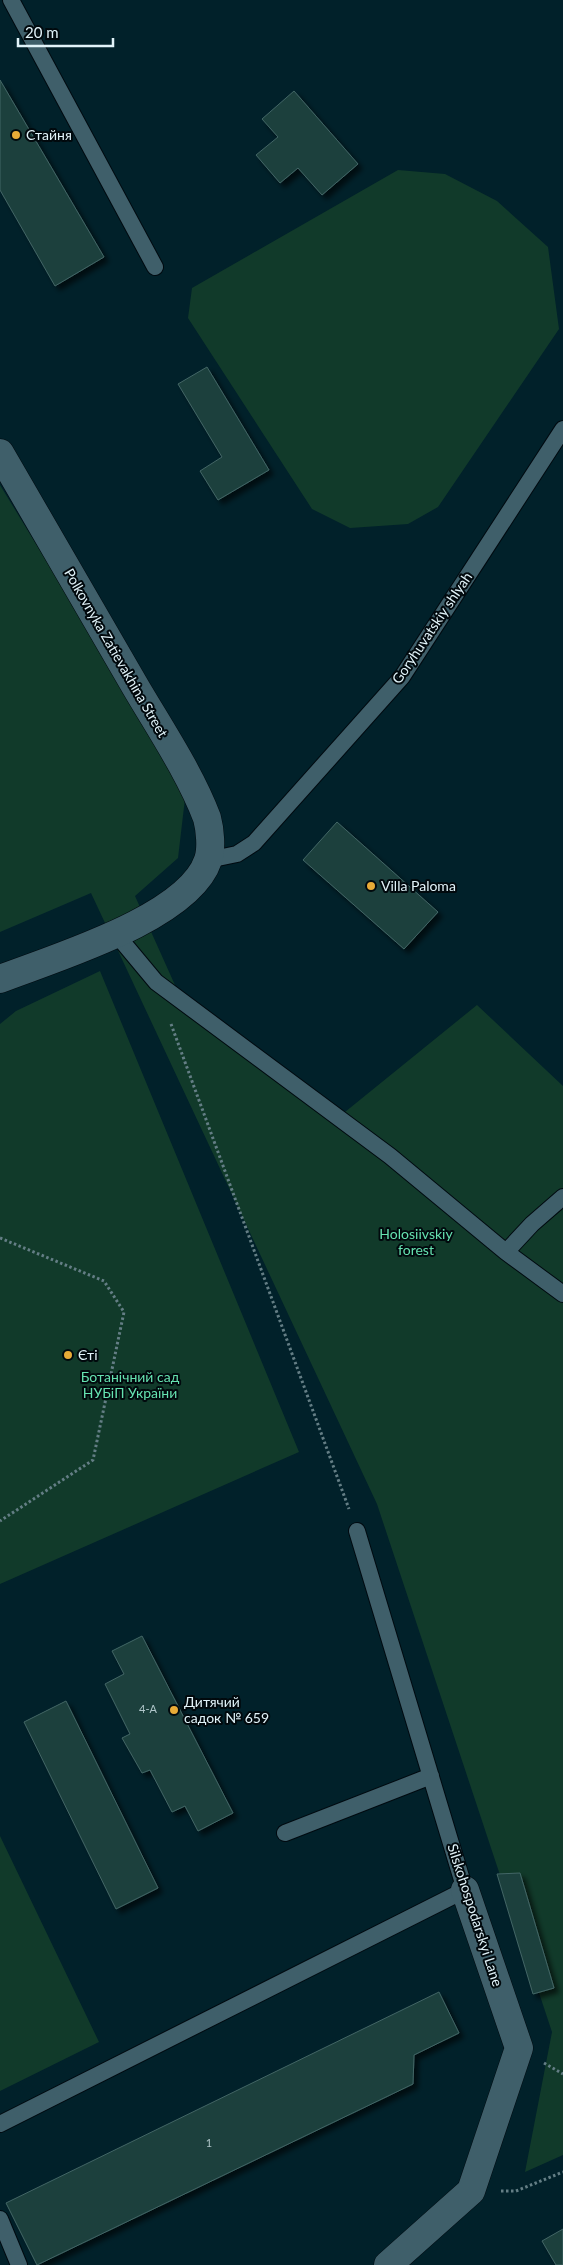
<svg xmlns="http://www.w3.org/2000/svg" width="563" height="2265" font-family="Lato,sans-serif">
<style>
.green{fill:#113a2a}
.building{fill:#1c3f3e;stroke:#436665;filter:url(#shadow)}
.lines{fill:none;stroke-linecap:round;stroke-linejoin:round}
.lane-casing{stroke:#000a10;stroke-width:18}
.street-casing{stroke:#000a10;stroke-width:29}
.path{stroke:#647e85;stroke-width:3;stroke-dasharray:2.5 2.5;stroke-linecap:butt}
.lane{stroke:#3f5f6a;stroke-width:16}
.street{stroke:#3f5f6a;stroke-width:28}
.poi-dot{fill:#e8ab37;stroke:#01090d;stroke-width:2}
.labels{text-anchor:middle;stroke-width:4;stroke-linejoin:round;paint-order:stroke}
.number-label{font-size:11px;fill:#b0c6ca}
.poi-label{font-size:14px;fill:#e1f3f9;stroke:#01090d;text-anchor:start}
.street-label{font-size:14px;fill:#e1f3f9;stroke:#01090d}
.park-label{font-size:14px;fill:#65e2b0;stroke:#01090d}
</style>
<defs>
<filter id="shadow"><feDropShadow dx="4.5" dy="4.5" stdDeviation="2.5" flood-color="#0009"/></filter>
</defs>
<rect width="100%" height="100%" fill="#01212a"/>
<!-- green -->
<path class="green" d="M398,170L445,174L497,201L548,247L559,329L438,507L408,524L350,528L312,509L188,318L192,288Z
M0,485L186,790L178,858L135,896L179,994L345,1112L477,1005L563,1086V2155L525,2172L552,2032L377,1504L91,893L0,932Z
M100,971L299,1452L0,1584V1024L16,1011Z
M0,1836L99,2042L0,2091Z"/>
<!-- building -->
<path class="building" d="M0,80L104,257L55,286L0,190Z
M294,91L358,164L322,195L298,168L280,183L256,155L278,137L262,119Z
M207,367L269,470L218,500L200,471L222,457L178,384Z
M337,822L438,912L404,949L303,860Z
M142,1636L233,1813L198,1831L185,1806L172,1812L150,1770L142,1773L122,1738L130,1734L105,1684L124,1674L112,1651Z
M66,1701L158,1888L116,1909L24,1722Z
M520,1873L554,1988L533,1994L497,1874Z
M439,1992L459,2033L414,2055L413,2084L37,2265L6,2203Z
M563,2229V2265H556L542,2241Z"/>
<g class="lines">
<defs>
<path id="lane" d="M11,0L155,267
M208,860L237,854L254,843L402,677L563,429
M116,934L156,982L390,1156L506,1252L563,1294
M506,1252L532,1224L563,1197
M285,1833L431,1776
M0,2124L465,1890L357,1531
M0,2219L19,2265"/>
<path id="street" d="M0,453C45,531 90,608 135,686C159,727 190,773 207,818C210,829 212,849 208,860C189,918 54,958 0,979
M388,2265L471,2191L519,2048L465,1890"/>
</defs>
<!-- lane casing -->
<use href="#lane" class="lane-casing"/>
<!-- street casing -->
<use href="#street" class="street-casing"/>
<!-- path -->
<path class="path" d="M171,1024L349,1509
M0,1238L104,1281L124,1312L93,1460L0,1521
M544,2063L563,2074
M501,2191H516L563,2172"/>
<!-- lane -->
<use href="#lane" class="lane"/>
<!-- street -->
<use href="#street" class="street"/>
</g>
<!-- markers -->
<g class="poi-dot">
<circle cx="16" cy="135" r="5"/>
<circle cx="371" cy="886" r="5"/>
<circle cx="68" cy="1355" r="5"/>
<circle cx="174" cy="1710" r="5"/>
</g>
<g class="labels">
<!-- number labels -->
<g class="number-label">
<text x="148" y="1713">4-А</text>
<text x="209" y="2147">1</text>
</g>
<!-- poi labels -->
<g class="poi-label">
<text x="26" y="140">Стайня</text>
<text x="381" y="891">Villa Paloma</text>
<text x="78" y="1360">Єті</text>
<text x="184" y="1707">Дитячий<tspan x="184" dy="16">садок № 659</tspan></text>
</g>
<!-- street labels -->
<g class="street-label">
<text transform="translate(432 628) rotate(-56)" y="5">Goryhuvatskiy shlyah</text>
<text transform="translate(116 653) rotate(60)" y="5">Polkovnyka Zatievakhina Street</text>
<text transform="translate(475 1915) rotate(72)" y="5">Silskohospodarskyi Lane</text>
</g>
<!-- park labels -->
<g class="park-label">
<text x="416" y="1239">Holosiivskiy<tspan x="416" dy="16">forest</tspan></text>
<text x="130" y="1382">Ботанічний сад<tspan x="130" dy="16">НУБіП України</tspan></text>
</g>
</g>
<!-- scale -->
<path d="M18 38v8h95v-8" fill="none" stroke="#e1f3f9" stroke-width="2.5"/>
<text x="25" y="38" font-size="15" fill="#e1f3f9" stroke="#01090d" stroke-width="4" paint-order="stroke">20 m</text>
</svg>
